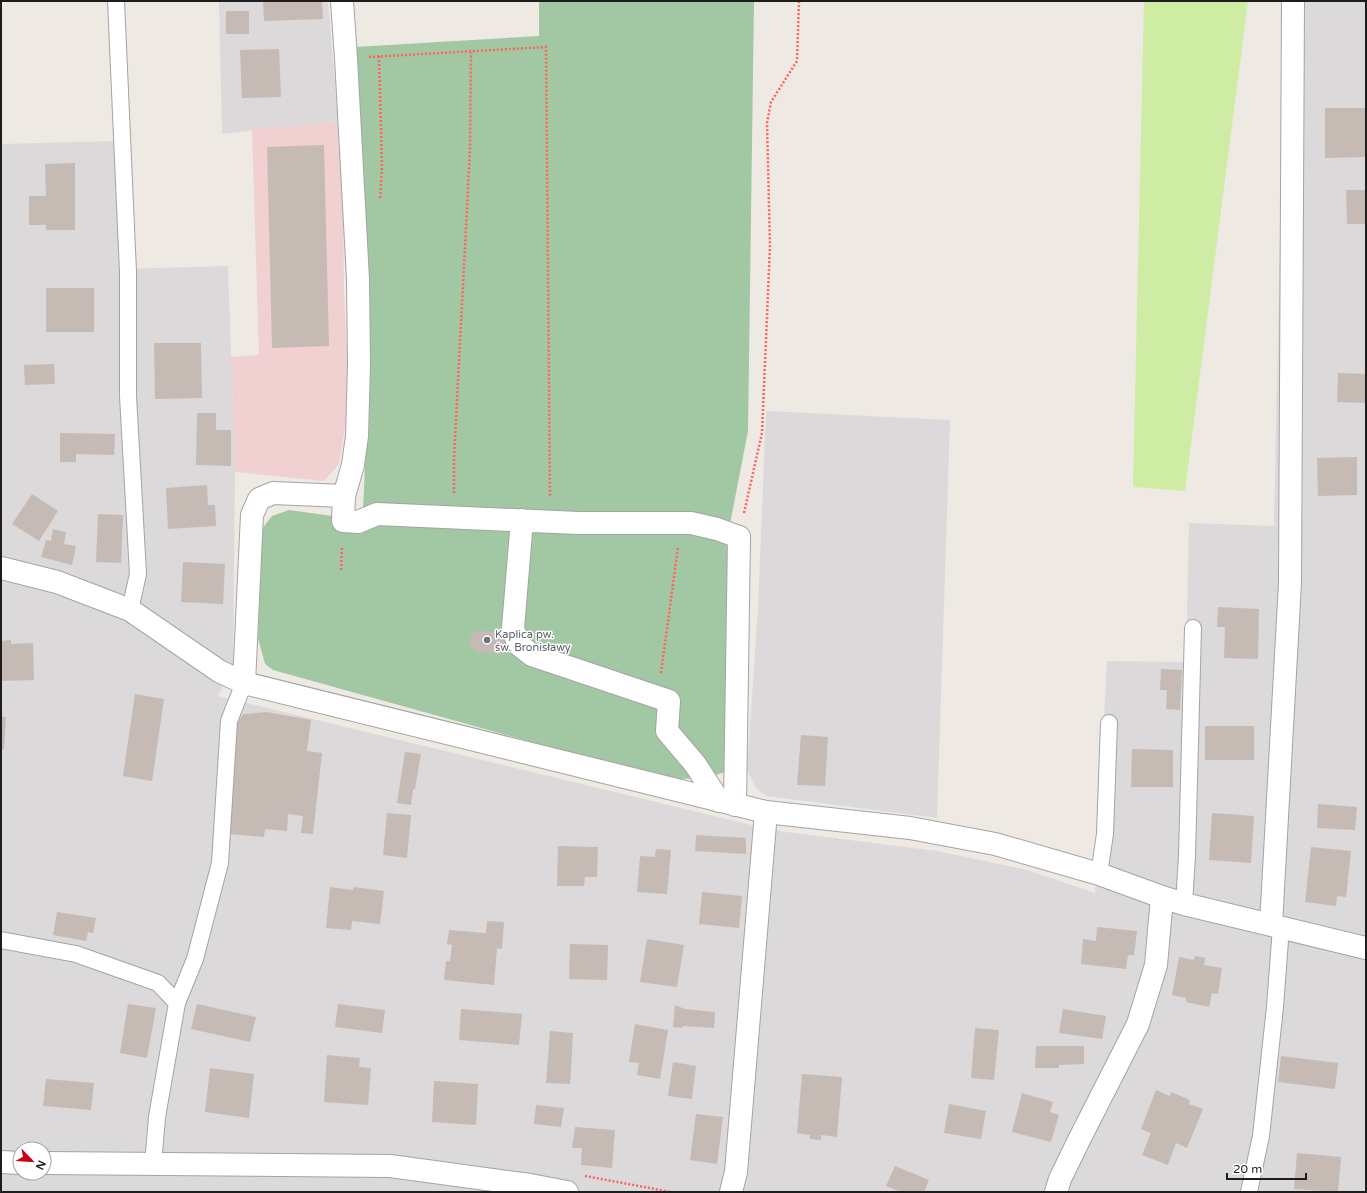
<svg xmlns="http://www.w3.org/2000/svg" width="1367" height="1193" font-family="'Varela Round',sans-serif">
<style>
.residential{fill:#dbd9da;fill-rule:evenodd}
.commercial{fill:#f1d0d2}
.grass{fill:#cfeca5}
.cemetery{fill:#a2c8a3}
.building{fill:#c6bab5}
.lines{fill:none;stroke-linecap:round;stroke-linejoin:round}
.service-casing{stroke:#a4a4a4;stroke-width:18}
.pedestrian-casing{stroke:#a4a4a4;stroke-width:24}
.minor-casing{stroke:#a4a4a4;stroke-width:24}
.tertiary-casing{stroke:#a4a4a4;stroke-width:24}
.path{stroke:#ff6263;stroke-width:2.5;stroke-dasharray:2 2;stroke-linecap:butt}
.service{stroke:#fff;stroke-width:16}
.pedestrian{stroke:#fff;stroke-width:22}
.minor{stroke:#fff;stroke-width:22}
.tertiary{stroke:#fff;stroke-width:22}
.worship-dot{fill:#6b7280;stroke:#fff;stroke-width:1.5}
.labels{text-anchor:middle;stroke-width:3;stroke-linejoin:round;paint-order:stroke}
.worship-label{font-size:11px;fill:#5b616d;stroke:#fff;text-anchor:start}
</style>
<rect width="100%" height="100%" fill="#eee9e2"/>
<!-- residential -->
<path class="residential" d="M219,1H328L338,121L222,134Z
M1285,1H1366V1192H1V144L118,141L124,269L228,266L235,472L233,663L218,696L747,824L786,832L937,851L1027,870L1095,893L1107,661L1186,662L1189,523L1274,526ZM20,1149H44V1173H20Z
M766,411L950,420L937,818L766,796L756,788L747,770L758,608Z"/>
<!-- commercial -->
<path class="commercial" d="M342,121L344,291L349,403L339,464L324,481L235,472L231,357L259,355L252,130Z"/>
<!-- grass -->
<path class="grass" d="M1144,1H1248L1185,491L1133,487Z"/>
<!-- cemetery -->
<path class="cemetery" d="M539,1H754L748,431L726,545L733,559L725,772L706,778L679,779L553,748L273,670L265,664L258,638L262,529L272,516L289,510L347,518L363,509L370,361L355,47L539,36Z"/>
<!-- building -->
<path class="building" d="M263,1H322L323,19L264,21Z
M226,11H249V34H226Z
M279,49L281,97L242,98L240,50Z
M1325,108H1366V157L1325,158Z
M324,145L329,346L272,348L267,147Z
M75,163V230H46V225H29V196H46L45,164Z
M1346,190H1365L1366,224H1347Z
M46,288H94V332H46Z
M154,343H201L202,398L155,399Z
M54,364L55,384L25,385L24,365Z
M1338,373L1366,374V403L1337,402Z
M197,413H216V430H231V466L196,465Z
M60,433L115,434L114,455L76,454V462H60Z
M1357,457V495L1318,496L1317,458Z
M207,485L208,505H215L216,526L168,529L166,488Z
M32,494L58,511L39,541L12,524Z
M98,514L123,515L121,563L96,562Z
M53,529L66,532L64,544L76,546L72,565L41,557L46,540L51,541Z
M183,562L225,564L223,604L181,602Z
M1218,607L1259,609L1258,659L1224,658L1225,627H1217Z
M478,630L505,634L502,655L475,651L469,644L471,636Z
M11,640V644L33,643L34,680L1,681V641Z
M1161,669L1182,670L1180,710L1166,709L1167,690H1160Z
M135,694L164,699L152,781L123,776Z
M267,712L311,720L307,751L322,753L313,834L301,833L303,816L288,814L287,831L265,829L264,837L228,834L235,727L243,714Z
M1,717H6L4,749H1Z
M1205,726H1254V760H1205Z
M801,735L828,737L825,786L797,785Z
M1132,749L1173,750V787H1131Z
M405,752L421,754L415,789H413L411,805L397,803Z
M1318,804L1357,807L1355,830L1317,828Z
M387,813L411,815L407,858L383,855Z
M1212,813L1254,816L1251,863L1209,860Z
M696,835L746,838V854L695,851Z
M558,846L598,847L597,877H585L584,886H557Z
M1311,847L1351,851L1346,897L1337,896L1336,906L1305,902Z
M656,849L671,850L667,894L637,892L640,856L655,857Z
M330,887L353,890L354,887L384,891L380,924L352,921L351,930L326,928Z
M702,892L742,896L739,928L699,924Z
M57,912L96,918L93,933L88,932L86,941L53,935Z
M487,921L504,922L502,949L497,948L494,985L444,980L446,961H450L452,945L447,944L449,930L486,933Z
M1097,927L1137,931L1134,955H1128L1126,969L1081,964L1083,939L1096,941Z
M647,939L684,945L677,987L640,982Z
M570,944L608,945L607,980L569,979Z
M1195,956L1205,958L1204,965L1222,968L1218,994L1212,993L1209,1007L1186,1002V998L1172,995L1179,957L1194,960Z
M128,1004L156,1008L147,1058L120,1053Z
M197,1004L256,1017L250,1042L191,1029Z
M338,1004L385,1010L382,1033L335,1027Z
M675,1005L685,1009L715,1012L714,1028L683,1026V1028L673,1027Z
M461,1009L522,1014L519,1045L459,1040Z
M1063,1009L1106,1016L1102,1039L1059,1033Z
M635,1024L668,1030L660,1079L637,1075L639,1063L629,1062Z
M975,1028L999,1030L994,1080L971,1078Z
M550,1031L573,1033L570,1084L546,1083Z
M1036,1046H1084V1064L1059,1065V1068H1035Z
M327,1055L360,1058L359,1067L371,1068L368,1105L324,1102Z
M1281,1056L1338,1063L1335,1089L1278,1082Z
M673,1062L696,1066L692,1099L668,1096Z
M210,1068L254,1074L249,1118L205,1112Z
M802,1074L842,1077L837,1137L821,1135V1140L810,1139V1135L797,1133Z
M46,1079L94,1083L91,1110L43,1106Z
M434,1081L478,1084L476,1125L432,1122Z
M1156,1090L1170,1096L1171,1092L1190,1100L1189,1104L1203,1109L1187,1148L1176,1143L1168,1165L1142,1155L1151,1133L1141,1129Z
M1022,1093L1053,1102L1050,1112L1059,1115L1051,1142L1012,1132Z
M949,1104L986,1111L981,1139L944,1133Z
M536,1105L564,1108L561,1127L534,1124Z
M696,1114L723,1117L717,1164L690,1160Z
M575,1127L615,1130L612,1168L581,1165L582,1148H572Z
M1297,1153L1341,1157L1338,1192L1294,1189Z
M895,1166L929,1180L924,1192H901L886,1186Z"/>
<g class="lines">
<defs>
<path id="service" d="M116,1L128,272V396L138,574L130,610
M1099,874L1105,834L1109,723
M1184,904L1187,856L1193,628
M1,940L76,954L158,983L177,1003L157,1117L153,1165
M177,1003L195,959L220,863L229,721L244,683
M1249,1192L1261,1136L1275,1007L1281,927"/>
<path id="pedestrian" d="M344,496L343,521L358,522L377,514L578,523H691L717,529L739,537
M522,520L513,628L518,644L532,655L669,701L667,731L695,764L719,801"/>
<path id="minor" d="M1,568L57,582L130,610L219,671L244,683L766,812L910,828L995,844L1099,874L1162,897L1184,904L1366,948
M244,683L252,515L259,499L273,493L344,496L353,465L357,436L359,364L358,279L346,58L342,1
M735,805L739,537
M1271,925L1290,583L1293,1
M731,1192L736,1172L766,812
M1056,1192L1060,1179L1080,1138L1138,1024L1156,965L1162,897"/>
<path id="tertiary" d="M1,1162L20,1163
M44,1163L390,1166L530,1185L567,1192"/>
</defs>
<!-- service casing -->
<use href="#service" class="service-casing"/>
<!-- pedestrian casing -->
<use href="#pedestrian" class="pedestrian-casing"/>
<!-- minor casing -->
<use href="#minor" class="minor-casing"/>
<!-- tertiary casing -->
<use href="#tertiary" class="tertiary-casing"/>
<!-- path -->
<path class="path" d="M379,56L382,167L380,200
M369,57L546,47L550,497
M454,493V458L470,150L471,52
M744,513L762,433L770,246L767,123L771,102L797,61L799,1
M341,570L342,546
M661,673L678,547
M585,1176L671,1192"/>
<!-- service -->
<use href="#service" class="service"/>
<!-- pedestrian -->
<use href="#pedestrian" class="pedestrian"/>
<!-- minor -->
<use href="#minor" class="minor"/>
<!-- tertiary -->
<use href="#tertiary" class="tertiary"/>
</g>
<!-- markers -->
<circle class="worship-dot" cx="487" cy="640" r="4"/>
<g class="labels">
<!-- worship labels -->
<g class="worship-label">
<text x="495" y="638">Kaplica pw.<tspan x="495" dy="13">św. Bronisławy</tspan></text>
</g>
</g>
<!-- border -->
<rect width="1367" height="1193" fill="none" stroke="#1d1d1d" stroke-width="4"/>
<!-- north arrow -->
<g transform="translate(32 1161) rotate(115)"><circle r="19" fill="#ffffff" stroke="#a5a5a5"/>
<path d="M0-3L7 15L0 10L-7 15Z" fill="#c90016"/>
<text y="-6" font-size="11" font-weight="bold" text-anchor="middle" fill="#1d1d1d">N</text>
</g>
<!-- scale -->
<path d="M1227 1173v6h79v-6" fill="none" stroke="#1d1d1d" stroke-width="2"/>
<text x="1233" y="1173" font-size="12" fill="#1d1d1d" stroke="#ffffff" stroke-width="3" paint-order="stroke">20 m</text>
</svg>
